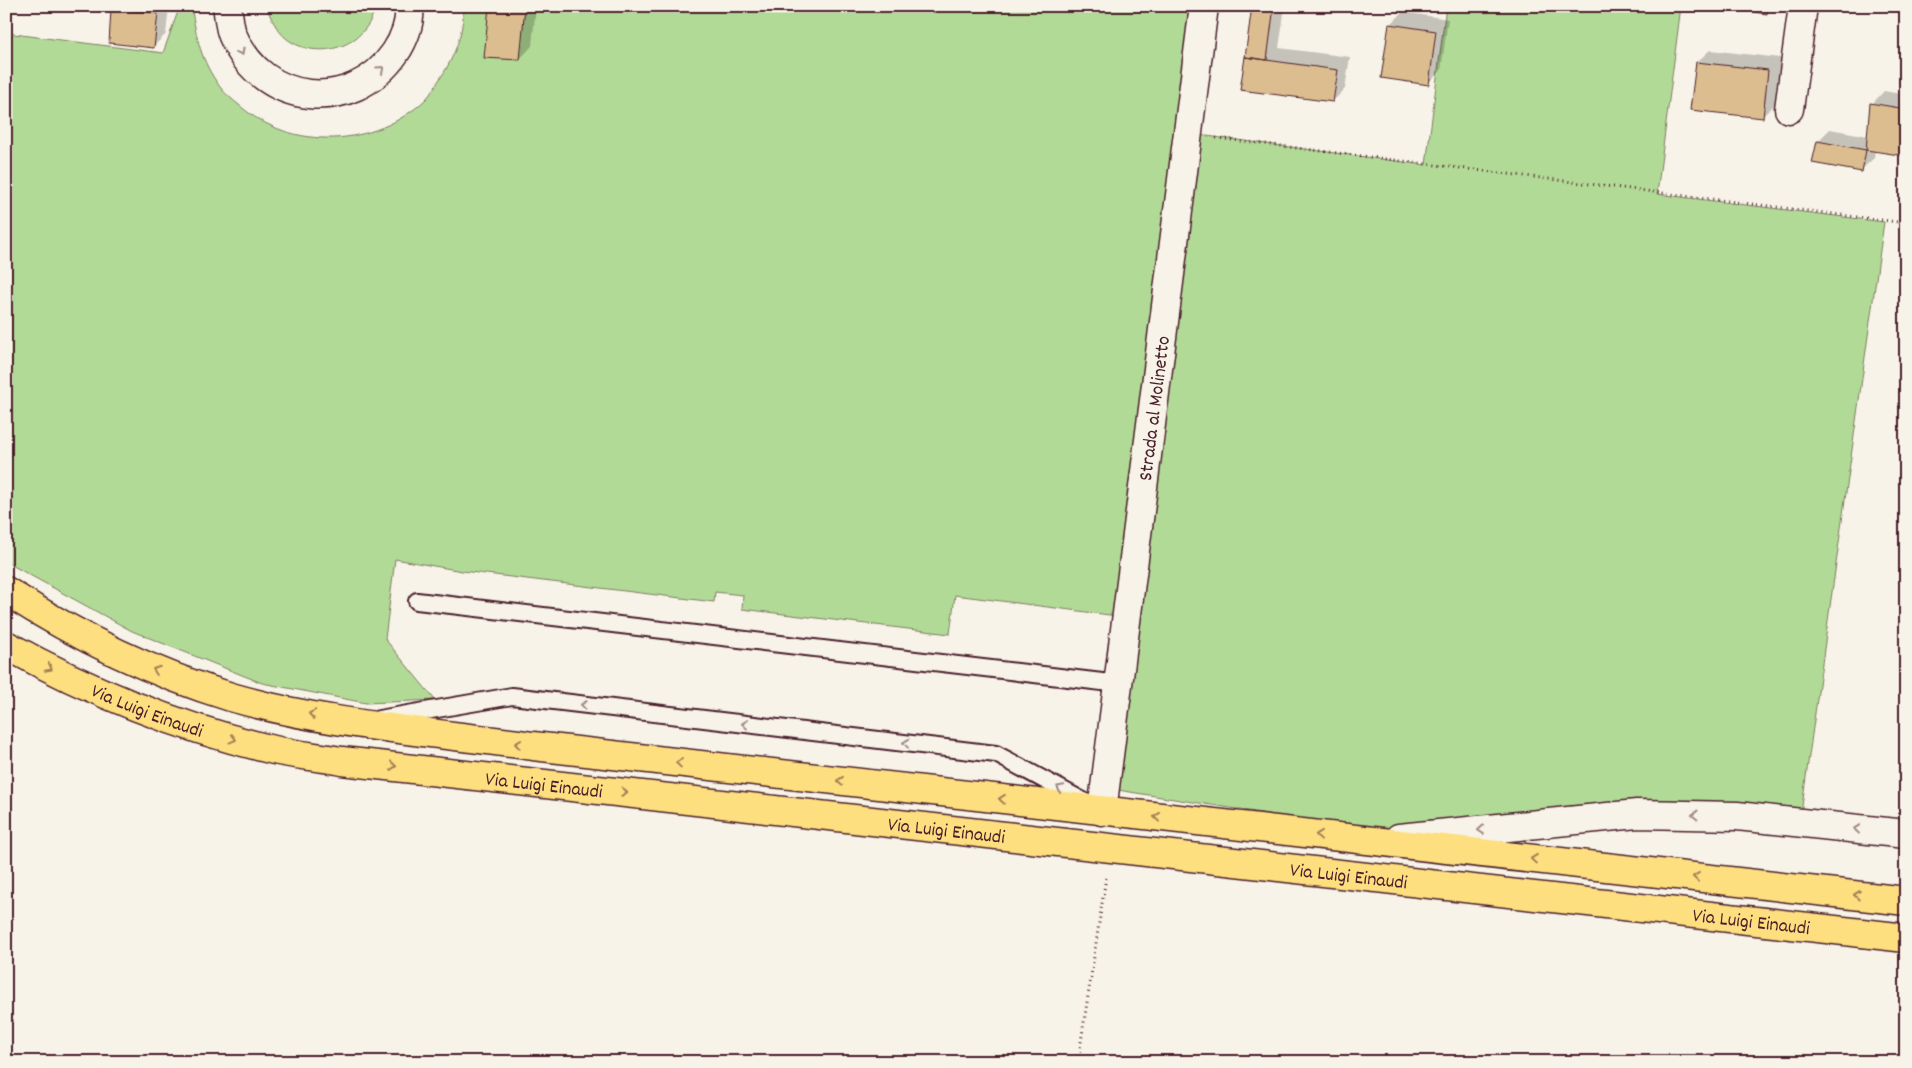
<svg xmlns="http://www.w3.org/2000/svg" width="1912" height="1068" font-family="Dekko,sans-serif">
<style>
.green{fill:#b2da97;stroke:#7e7c61}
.shadow{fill:#0003}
.building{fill:#dbbd8f;stroke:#4a1f2b}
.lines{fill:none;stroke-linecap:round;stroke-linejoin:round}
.service-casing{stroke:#4a1f2b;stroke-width:20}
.minor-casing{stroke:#4a1f2b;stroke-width:31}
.primary-casing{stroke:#4a1f2b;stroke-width:31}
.path{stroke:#4a1f2b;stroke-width:3;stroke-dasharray:1 4;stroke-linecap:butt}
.service{stroke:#f7f3e8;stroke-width:16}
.minor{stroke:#f7f3e8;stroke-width:28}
.primary{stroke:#fddf80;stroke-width:28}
.oneway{stroke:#a0898a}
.oneway2{stroke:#a47f56}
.labels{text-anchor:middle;stroke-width:5;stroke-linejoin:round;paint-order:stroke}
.street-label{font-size:20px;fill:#4a1f2b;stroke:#f7f3e8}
</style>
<rect width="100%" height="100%" fill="#f7f3e8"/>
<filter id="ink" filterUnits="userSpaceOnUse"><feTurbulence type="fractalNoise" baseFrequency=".02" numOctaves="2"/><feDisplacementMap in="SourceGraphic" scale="10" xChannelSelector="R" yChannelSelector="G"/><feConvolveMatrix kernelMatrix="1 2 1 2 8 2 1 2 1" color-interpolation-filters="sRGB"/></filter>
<g filter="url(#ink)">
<!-- green -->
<path class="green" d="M180,6H191C197,39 200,59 220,87C225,94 233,100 239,105C292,152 375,148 426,99C432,93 436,84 441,77C454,58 465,30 463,6H1200L1184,133L1426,165L1446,6H1681L1657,194L1884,222L1800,820L1381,832L1105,788L1125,617L955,595L950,634L742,609L743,595L715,592L714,602L462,571L395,559L385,639L435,700L366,703L262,683L132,631L6,562V33L163,53Z
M266,6H375C368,47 318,62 287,39C276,30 271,18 266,6Z"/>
<!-- shadow -->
<path class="shadow" d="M103,6H169L166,34L153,47L113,9L114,7Z
M490,6H536L532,46L520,59Z
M1253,6H1285L1279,48L1350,57L1345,89L1333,101L1242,89Z
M1722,6H1773L1767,13Z
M1403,12L1448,19L1441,71L1428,83L1390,25Z
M1710,50L1780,58L1775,104L1762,117L1697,62Z
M1884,91L1906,95V154L1875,150L1874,158L1861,170L1818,141L1830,129L1868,136L1872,104Z"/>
<!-- building -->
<path class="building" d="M89,6H158V13Z
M489,6H525L520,60L484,58Z
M1252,6H1274L1267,60L1245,57Z
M1714,6H1768L1767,14Z
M111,9L158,13L154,48L109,43Z
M1389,24L1436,31L1429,85L1381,78Z
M1245,57L1338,70L1333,102L1240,90Z
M1696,62L1768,70L1763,118L1690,110Z
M1870,103L1906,109V156L1866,150Z
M1817,141L1866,150L1862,172L1812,163Z"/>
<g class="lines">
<defs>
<path id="service" d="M417,601L1119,684
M379,719L512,696L996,754L1087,803"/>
<g id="minor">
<path d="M227,6C229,16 229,28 233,36C263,106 352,115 395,53C404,40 411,22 409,6"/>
<path d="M1789,109L1803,6"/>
<path id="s1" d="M1102,811L1204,6"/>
<path d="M1399,838L1637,814L1737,816L1906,834"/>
</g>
<g id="primary">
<path d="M6,591C76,636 152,673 231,697C328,725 433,732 533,746L1906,901"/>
<path id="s2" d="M6,645C91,692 180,728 274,750C296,755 320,757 342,761L1906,938"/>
</g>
</defs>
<!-- service casing -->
<use href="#service" class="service-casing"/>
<!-- minor casing -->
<use href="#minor" class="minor-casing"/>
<!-- primary casing -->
<use href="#primary" class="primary-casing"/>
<!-- path -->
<path class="path" d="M1216,138L1906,223
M1078,1062L1106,877"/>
<!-- service -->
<use href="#service" class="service"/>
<!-- minor -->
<use href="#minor" class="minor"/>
<!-- primary -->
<use href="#primary" class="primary"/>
</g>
<!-- one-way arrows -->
<defs><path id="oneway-chevron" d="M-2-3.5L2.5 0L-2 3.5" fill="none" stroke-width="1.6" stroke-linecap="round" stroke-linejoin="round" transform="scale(1.25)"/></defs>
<g class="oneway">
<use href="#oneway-chevron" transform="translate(241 52) rotate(61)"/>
<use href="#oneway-chevron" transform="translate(381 69) rotate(-42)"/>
<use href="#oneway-chevron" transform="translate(584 705) rotate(-173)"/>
<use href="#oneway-chevron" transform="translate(745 724) rotate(-173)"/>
<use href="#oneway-chevron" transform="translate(906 743) rotate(-173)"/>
<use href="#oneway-chevron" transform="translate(1060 788) rotate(-152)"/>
<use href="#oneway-chevron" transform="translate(1695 815) rotate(-179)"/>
<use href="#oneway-chevron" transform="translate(1857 829) rotate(-174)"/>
<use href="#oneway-chevron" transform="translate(1481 830) rotate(175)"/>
</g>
<g class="oneway2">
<use href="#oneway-chevron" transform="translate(49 668) rotate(28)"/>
<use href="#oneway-chevron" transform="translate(156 670) rotate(-160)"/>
<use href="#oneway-chevron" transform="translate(312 714) rotate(-170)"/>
<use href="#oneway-chevron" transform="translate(233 739) rotate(15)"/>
<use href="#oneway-chevron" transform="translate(518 744) rotate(-172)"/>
<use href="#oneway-chevron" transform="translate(679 763) rotate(-174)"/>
<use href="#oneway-chevron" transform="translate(393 766) rotate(6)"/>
<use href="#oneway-chevron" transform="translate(840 781) rotate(-174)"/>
<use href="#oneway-chevron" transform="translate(624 792) rotate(6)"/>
<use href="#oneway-chevron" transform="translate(1002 799) rotate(-174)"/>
<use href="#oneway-chevron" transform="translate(1157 817) rotate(-174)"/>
<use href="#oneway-chevron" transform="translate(1319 835) rotate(-174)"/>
<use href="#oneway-chevron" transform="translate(1534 859) rotate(-174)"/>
<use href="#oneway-chevron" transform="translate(1696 877) rotate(-174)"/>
<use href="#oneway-chevron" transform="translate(1857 895) rotate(-174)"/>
</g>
</g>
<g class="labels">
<!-- street labels -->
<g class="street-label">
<text dy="7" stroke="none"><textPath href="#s1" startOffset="406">Strada al Molinetto</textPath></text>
<text dy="7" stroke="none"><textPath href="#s2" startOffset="156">Via Luigi Einaudi</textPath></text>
<text dy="7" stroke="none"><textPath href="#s2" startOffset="561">Via Luigi Einaudi</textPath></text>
<text dy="7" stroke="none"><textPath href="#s2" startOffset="966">Via Luigi Einaudi</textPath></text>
<text dy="7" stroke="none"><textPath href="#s2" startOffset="1371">Via Luigi Einaudi</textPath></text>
<text dy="7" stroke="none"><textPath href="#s2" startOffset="1776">Via Luigi Einaudi</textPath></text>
</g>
</g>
<!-- margin -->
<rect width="1912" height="1068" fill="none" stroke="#f7f3e8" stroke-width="25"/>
<rect x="12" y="12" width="1887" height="1043" fill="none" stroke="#4a1f2b" stroke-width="2" filter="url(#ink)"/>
</svg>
